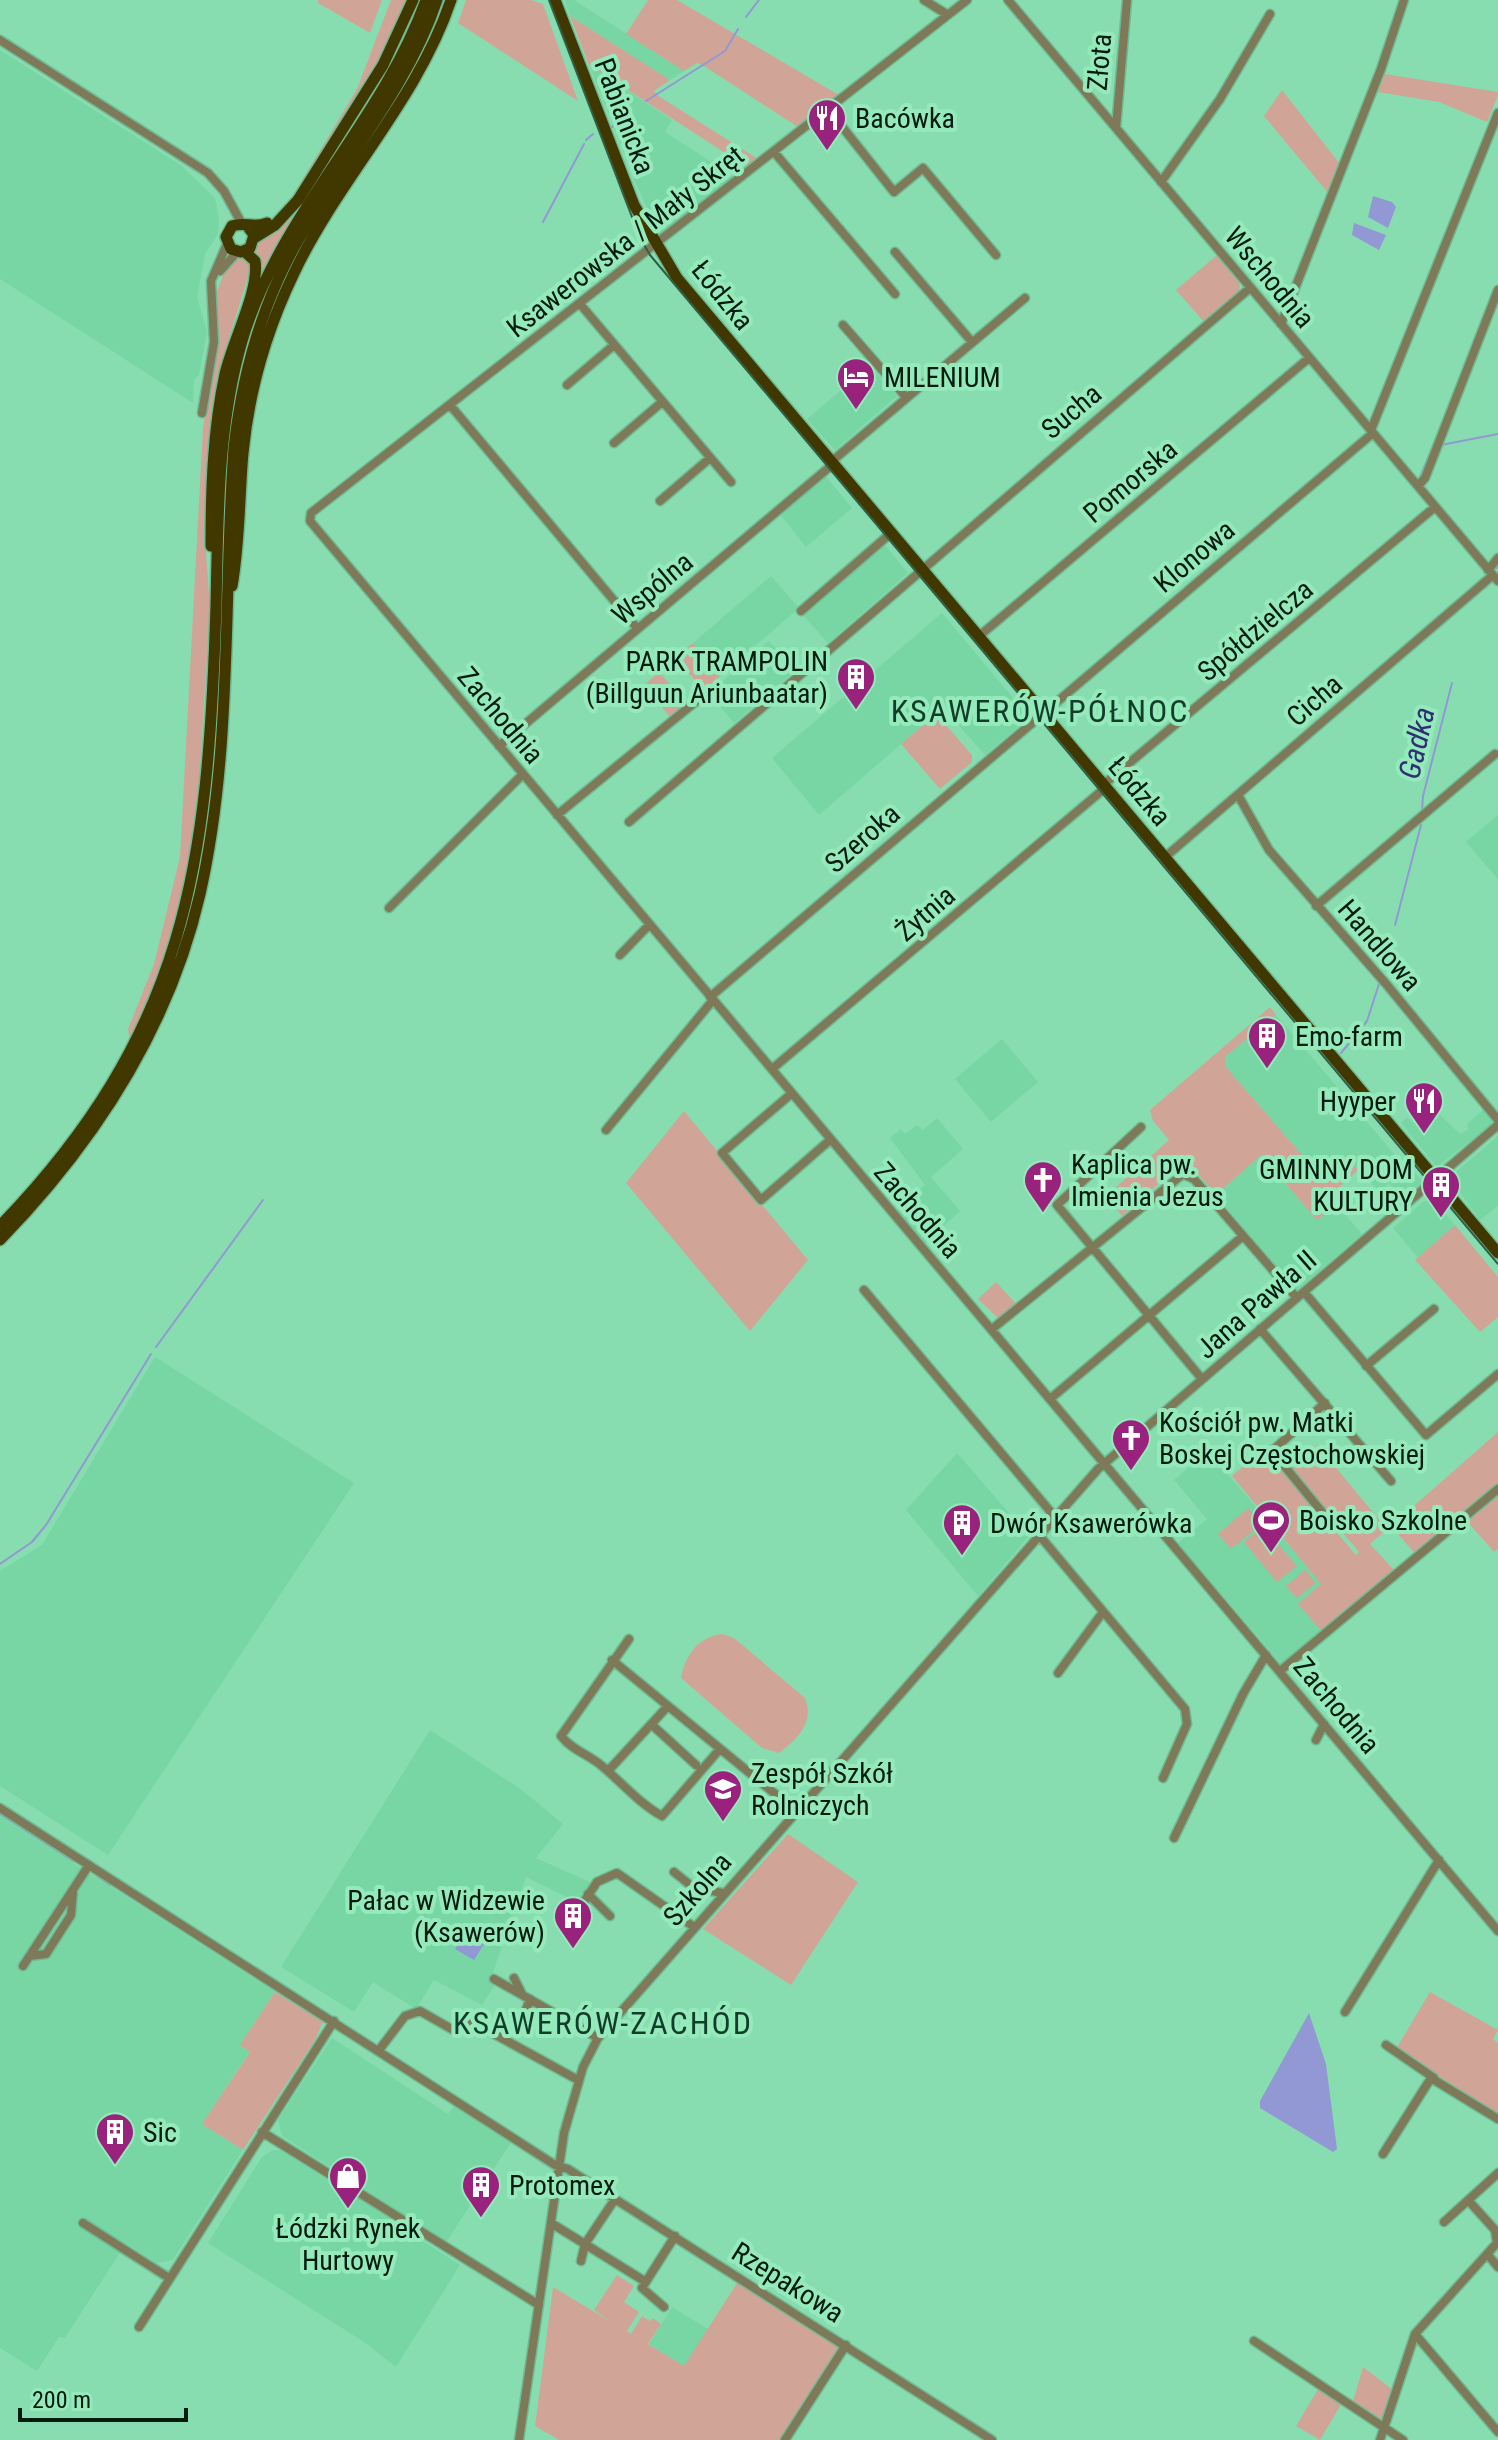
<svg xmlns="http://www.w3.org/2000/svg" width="1498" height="2440" font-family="'Roboto Condensed',sans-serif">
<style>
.built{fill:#77d6a4}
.green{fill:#d0a597}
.water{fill:#9298d3}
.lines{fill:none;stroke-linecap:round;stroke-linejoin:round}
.stream{stroke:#9298d3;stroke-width:2}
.minor-casing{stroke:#70ba93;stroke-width:11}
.major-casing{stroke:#70ba93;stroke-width:14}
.minor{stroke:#7e7958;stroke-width:8}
.major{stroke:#413800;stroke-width:11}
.tram{stroke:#305f47;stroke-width:2}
.labels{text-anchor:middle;stroke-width:8;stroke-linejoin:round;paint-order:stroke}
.street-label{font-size:28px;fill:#011b0e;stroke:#95eabc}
.poi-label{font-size:28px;fill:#011b0e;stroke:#95eabc;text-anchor:start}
.water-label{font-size:30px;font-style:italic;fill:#302e74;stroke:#95eabc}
.quarter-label{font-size:32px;letter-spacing:2px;fill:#103e29;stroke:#95eabc}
</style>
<rect width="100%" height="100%" fill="#88ddb0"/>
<!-- built -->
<path class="built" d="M565,0H574L684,71L670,80L570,16Z
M0,50L182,166L215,198L219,221L218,234L205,254L197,297L207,332L199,375L194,380L193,403L0,279Z
M589,65L672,120L665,132L734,177L660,235L635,182Z
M870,366L897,396L835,450L807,419Z
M824,474L852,508L806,547L779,513Z
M884,544L908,573L828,643L802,614Z
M771,576L799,608L719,677L693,643Z
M942,613L1029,717L985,755L939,703L936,714L819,815L772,758Z
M769,641L795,671L734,723L709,693Z
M1498,815V879L1466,842Z
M1276,1015L1406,1168L1409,1166L1423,1182L1403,1199L1389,1183L1379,1191L1346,1156L1321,1177L1225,1066L1226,1056Z
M1002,1039L1038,1082L991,1122L955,1079Z
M1431,1106L1460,1134L1468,1130L1467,1124L1484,1109L1493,1123L1437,1167L1401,1123L1407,1118L1420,1127L1433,1117L1427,1113Z
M937,1118L963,1149L931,1177L960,1211L924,1244L895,1211L925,1185L890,1138L901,1129L905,1134L917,1125L923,1130Z
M1498,1136V1206L1480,1220L1449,1178Z
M1261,1155L1317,1220L1337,1205L1362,1234L1297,1290L1216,1195Z
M1424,1201L1435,1202L1455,1225L1418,1258L1393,1228Z
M155,1357L354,1483L108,1855L0,1786V1571L42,1545Z
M1208,1451L1322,1584L1323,1633L1283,1666L1178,1543L1207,1519L1174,1480Z
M957,1453L1029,1536L978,1596L906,1510Z
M430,1730L522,1790L563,1824L536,1858L592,1883L581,1904L526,1877L493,1972L500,1977L482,2005L434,1980L416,2009L373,1982L354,2012L281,1967Z
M0,1816L275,1992L241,2044L250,2051L202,2124L243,2150L173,2260L157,2263L126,2243L65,2338L59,2337L37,2371L0,2348Z
M332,2038L448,2114L455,2105L512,2141L447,2241L405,2215L398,2225L460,2265L396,2367L364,2342L208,2243L262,2157L273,2150H280L332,2183L337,2176L388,2204L282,2136L278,2120Z
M672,2307L708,2329L685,2367L649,2344Z"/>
<!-- green -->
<path class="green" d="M318,0H382L370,33L318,3Z
M391,0H408L387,49L284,210L357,89Z
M466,0H531L543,4L578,101L458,23Z
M648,0H677L839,95L798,127L704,66L697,63L684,71L626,34Z
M570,16L670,80L654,91L657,95L758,159L747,167L589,65Z
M1385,74L1498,92V95L1487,122L1439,102L1378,92Z
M1282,90L1340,164L1329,194L1264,116Z
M307,192L257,283L253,251L258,241Z
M242,255L252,264L225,351L209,445L205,538L210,609L195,847L169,950L130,1044L128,1029L154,964L180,857L203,427L219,342L216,294L225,270L235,257Z
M1217,255L1240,284L1239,293L1204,322L1176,290Z
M693,643L719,677L704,690L675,658Z
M659,672L688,704L669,716L644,685Z
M936,714L972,755V762L940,789L901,744Z
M1270,1007L1276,1015L1226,1056L1225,1066L1321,1177L1346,1156L1358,1170L1330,1196L1337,1205L1317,1220L1261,1155L1216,1195L1186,1160L1122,1216L1106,1196L1169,1140L1153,1121L1150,1110Z
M684,1111L808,1260L750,1331L626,1183Z
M1455,1225L1498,1277V1317L1480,1332L1415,1260Z
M996,1282L1016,1304L999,1319L978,1299Z
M1498,1432V1486L1417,1556L1391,1526Z
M1317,1445L1387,1529L1370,1544L1396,1572L1323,1633L1298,1604L1321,1584L1232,1476L1265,1448L1356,1555L1359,1552L1289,1470Z
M1498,1492V1549L1494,1552L1465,1519Z
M1248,1508L1262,1524L1231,1549L1218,1534Z
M1263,1526L1297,1566L1277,1582L1244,1542Z
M1305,1570L1316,1583L1297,1598L1286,1586Z
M723,1634L734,1638L805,1698C815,1722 797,1740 779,1753L762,1748L681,1678C685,1656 698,1636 723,1634Z
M788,1834L858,1882L791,1985L703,1929Z
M275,1992L323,2022L315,2040L243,2150L202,2124L250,2052L240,2045Z
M1430,1992L1498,2030L1493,2039L1498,2043V2114L1396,2049Z
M617,2275L634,2286L624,2302L639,2312L627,2331L631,2334L642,2316L650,2321L653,2318L661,2324L648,2344L684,2366L739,2280L842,2345L781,2440H559L535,2426L553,2287L613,2323L594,2310Z
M1363,2367L1393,2390L1383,2420L1353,2401Z
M1320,2386L1343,2401L1320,2440L1296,2426Z"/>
<!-- water -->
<path class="water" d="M1373,196L1392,202L1396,207L1388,228L1368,217Z
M1354,223L1386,235L1379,250L1352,235Z
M470,1926L489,1936L474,1960L455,1949Z
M1309,2013L1326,2064L1337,2149L1333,2152L1260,2108V2101Z"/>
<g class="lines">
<!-- stream -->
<path class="stream" d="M746,17L759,0
M646,101L725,51L738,29
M611,128L613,126
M586,140L593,134
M543,222L584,144
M1441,445L1498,434
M1420,477L1434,444
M1497,568L1498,566
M1422,811L1423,796L1452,683
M1395,925L1421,825
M1341,1053L1367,1021L1379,984
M156,1347L263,1200
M0,1564L32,1542L46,1525L151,1354
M0,1814L73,1861
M97,1876L110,1885
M124,1893L151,1910"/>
<defs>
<path id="minor" d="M924,0L948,15
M967,0L311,513L310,521L1498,1931
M1008,0L1498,581
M0,40L208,173L224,191L242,224
M828,109L894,192L923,168L996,255
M1116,128L1127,0
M774,152L895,294
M1161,182L1220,99L1270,14
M895,252L972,342
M220,271L237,252
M580,304L731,482
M1281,324L1381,69L1404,0
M843,325L906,397
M567,385L614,345
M450,405L637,628
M202,413L214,342L211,281L227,244
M1371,430L1498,113
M614,443L662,402
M831,462L1025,298
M1418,486L1425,478L1498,290
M660,501L710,458
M1488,570L1498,558
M801,611L891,533
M978,637L1309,358
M499,746L833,464
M1103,785L1435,507
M1238,795L1269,850L1387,985L1498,1120
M557,815L699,699
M629,822L1250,288
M1164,858L1493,575
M1316,906L1495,754
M389,908L523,774
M620,955L649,925
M710,997L1373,433
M772,1069L1105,788
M791,1094L722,1153L761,1200L830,1140
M1141,1127L1057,1205L1202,1379
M606,1130L713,1000
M864,1290L1055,1517
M1304,1292L1426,1435L1498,1374
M992,1329L1183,1174L1194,1179L1297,1298
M1260,1329L1391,1481
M1366,1366L1434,1309
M1050,1399L1243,1236
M1322,1512L1272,1451L1325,1403
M1039,1535L1185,1709L1187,1724L1163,1778
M629,1639L561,1736C573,1751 588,1754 602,1766C621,1782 640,1804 662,1816L719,1750
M612,1660L796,1811
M1280,1671L1498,1489
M1058,1673L1103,1612
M651,1724L696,1765
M1316,1740L1324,1724
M608,1771L667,1707
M0,1808L555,2165L568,2169L992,2440
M1174,1838L1243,1694L1266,1655
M674,1872L694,1888L723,1893
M588,1894L610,1916
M580,1908L597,1882L617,1873L694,1927
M30,1956L46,1954L71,1915L73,1892
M23,1966L89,1865
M514,1978L521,1992
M494,1979L598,2038
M1345,2012L1439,1860
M519,2028L530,1999
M1386,2045L1434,2078
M379,2050L405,2016L420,2011L455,2031L474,2023L578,2080
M262,2132L539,2305
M1383,2154L1431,2078L1498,2119
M1444,2222L1498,2173
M83,2223L169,2278
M551,2223L646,2282
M1488,2255L1498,2267
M581,2261L585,2244L615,2199
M664,2307L642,2288L675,2236
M139,2327L334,2021
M1415,2334L1498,2432
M1254,2341L1403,2440
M519,2440L564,2133L583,2067L598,2038L1098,1469L1498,1125
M785,2440L846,2345
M1380,2440L1415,2334L1497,2243L1495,2230L1468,2200"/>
<path id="major" d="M555,0L634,205L677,278L1498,1253
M248,227L254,235L250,248L241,252L231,249L226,237L232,226C245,221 254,229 267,223
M254,238L275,225L298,200L383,65L413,0
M211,546C211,488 213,430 225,374C232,342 260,290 255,261L244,251
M232,586C240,541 239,497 243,453C249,391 267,329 294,273C339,178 417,101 451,0
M0,1226C188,1031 208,865 216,606C218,518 217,427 242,341C279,214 382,123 426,0
M0,1240C95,1142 169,1029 200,894C233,749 223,596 234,448C242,376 260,308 296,244C342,162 407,90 437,0"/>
</defs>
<!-- minor casing -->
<use href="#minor" class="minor-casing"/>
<!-- major casing -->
<use href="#major" class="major-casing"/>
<!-- minor -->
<use href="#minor" class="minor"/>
<!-- major -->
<use href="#major" class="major"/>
<!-- tram -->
<path class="tram" d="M549,0L640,238L650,255L1498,1264"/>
</g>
<!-- icons -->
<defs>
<symbol id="restaurant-pin" viewBox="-11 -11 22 30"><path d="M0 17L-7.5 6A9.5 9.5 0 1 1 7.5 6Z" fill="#99227d" stroke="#95eabc"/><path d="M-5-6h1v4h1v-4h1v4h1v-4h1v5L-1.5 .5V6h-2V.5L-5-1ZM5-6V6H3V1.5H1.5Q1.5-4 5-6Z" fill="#fff"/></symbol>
<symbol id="hotel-pin" viewBox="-11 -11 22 30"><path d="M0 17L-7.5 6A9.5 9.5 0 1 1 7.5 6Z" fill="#99227d" stroke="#95eabc"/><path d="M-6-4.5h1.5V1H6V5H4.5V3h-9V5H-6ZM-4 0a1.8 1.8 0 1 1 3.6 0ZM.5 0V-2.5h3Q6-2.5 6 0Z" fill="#fff"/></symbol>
<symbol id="building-pin" viewBox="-11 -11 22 30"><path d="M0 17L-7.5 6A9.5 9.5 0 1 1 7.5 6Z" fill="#99227d" stroke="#95eabc"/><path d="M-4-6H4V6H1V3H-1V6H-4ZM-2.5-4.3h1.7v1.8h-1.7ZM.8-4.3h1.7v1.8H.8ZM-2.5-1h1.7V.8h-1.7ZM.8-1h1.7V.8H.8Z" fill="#fff"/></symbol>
<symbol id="church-pin" viewBox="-11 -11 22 30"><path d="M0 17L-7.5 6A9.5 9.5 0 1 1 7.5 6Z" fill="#99227d" stroke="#95eabc"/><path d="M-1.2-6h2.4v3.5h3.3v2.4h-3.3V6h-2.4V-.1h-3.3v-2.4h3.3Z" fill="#fff"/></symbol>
<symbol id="stadium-pin" viewBox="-11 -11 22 30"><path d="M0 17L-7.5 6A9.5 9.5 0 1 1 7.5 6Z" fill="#99227d" stroke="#95eabc"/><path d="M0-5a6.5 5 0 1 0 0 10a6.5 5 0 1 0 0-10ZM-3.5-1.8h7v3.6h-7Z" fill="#fff"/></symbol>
<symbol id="school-pin" viewBox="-11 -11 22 30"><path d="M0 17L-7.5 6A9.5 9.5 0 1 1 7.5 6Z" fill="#99227d" stroke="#95eabc"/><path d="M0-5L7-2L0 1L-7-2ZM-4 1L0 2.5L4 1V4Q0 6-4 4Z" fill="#fff"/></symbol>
<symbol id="shop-pin" viewBox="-11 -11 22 30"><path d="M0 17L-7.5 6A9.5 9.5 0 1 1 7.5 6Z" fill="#99227d" stroke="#95eabc"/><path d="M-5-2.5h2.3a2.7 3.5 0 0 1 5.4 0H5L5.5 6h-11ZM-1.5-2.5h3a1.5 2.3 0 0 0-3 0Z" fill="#fff"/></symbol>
</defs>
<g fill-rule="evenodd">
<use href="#restaurant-pin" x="805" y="96" width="44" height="60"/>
<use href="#hotel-pin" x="834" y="355" width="44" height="60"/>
<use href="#building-pin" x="834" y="655" width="44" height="60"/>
<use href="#building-pin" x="1245" y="1014" width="44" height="60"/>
<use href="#restaurant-pin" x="1402" y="1079" width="44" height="60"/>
<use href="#church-pin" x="1021" y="1158" width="44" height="60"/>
<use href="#building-pin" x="1419" y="1163" width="44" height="60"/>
<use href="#church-pin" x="1109" y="1416" width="44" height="60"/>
<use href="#stadium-pin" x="1249" y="1498" width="44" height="60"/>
<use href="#building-pin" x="940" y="1501" width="44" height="60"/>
<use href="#school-pin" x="701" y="1767" width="44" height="60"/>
<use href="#building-pin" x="551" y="1894" width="44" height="60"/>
<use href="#building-pin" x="93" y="2110" width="44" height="60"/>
<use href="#shop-pin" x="326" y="2154" width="44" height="60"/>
<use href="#building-pin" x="459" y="2163" width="44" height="60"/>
</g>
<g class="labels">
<!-- street labels -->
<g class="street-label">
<text transform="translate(1099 62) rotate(-85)" y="10">Złota</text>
<text transform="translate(625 116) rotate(69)" y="10">Pabianicka</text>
<text transform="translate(625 241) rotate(-38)" y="10">Ksawerowska / Mały Skręt</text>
<text transform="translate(1270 277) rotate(50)" y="10">Wschodnia</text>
<text transform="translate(723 295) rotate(51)" y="10">Łódzka</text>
<text transform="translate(1071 411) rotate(-40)" y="10">Sucha</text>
<text transform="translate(1130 481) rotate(-40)" y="10">Pomorska</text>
<text transform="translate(1194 556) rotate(-40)" y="10">Klonowa</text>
<text transform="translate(652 588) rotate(-40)" y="10">Wspólna</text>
<text transform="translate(1255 630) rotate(-40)" y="10">Spółdzielcza</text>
<text transform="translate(1314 700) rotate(-41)" y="10">Cicha</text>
<text transform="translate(501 715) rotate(50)" y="10">Zachodnia</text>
<text transform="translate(1140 791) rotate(50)" y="10">Łódzka</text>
<text transform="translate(862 838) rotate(-41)" y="10">Szeroka</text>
<text transform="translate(925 913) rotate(-41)" y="10">Żytnia</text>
<text transform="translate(1380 945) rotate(49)" y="10">Handlowa</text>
<text transform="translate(918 1210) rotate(49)" y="10">Zachodnia</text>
<text transform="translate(1256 1304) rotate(-41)" y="10">Jana Pawła II</text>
<text transform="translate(1337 1705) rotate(50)" y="10">Zachodnia</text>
<text transform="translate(697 1889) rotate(-49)" y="10">Szkolna</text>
<text transform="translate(788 2282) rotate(32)" y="10">Rzepakowa</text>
</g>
<!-- poi labels -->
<g class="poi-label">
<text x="855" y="128">Bacówka</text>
<text x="884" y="387">MILENIUM</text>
<text x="828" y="671" text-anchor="end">PARK TRAMPOLIN<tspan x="828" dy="32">(Billguun Ariunbaatar)</tspan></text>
<text x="1295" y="1046">Emo-farm</text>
<text x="1396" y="1111" text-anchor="end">Hyyper</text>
<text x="1071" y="1174">Kaplica pw.<tspan x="1071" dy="32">Imienia Jezus</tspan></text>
<text x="1413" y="1179" text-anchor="end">GMINNY DOM<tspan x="1413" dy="32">KULTURY</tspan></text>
<text x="1159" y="1432">Kościół pw. Matki<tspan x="1159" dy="32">Boskej Częstochowskiej</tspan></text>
<text x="1299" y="1530">Boisko Szkolne</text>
<text x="990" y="1533">Dwór Ksawerówka</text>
<text x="751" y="1783">Zespół Szkół<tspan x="751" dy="32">Rolniczych</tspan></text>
<text x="545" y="1910" text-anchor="end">Pałac w Widzewie<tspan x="545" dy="32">(Ksawerów)</tspan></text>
<text x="143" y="2142">Sic</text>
<text x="509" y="2195">Protomex</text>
<text x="348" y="2238" text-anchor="middle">Łódzki Rynek<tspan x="348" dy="32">Hurtowy</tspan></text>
</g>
<!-- water labels -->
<g class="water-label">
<text transform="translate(1417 743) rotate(-77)" y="10">Gadka</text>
</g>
<!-- quarter labels -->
<g class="quarter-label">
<text x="1040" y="722">KSAWERÓW-PÓŁNOC</text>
<text x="603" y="2034">KSAWERÓW-ZACHÓD</text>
</g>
</g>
<!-- scale -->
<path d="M20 2408v12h166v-12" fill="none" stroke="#011b0e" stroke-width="4"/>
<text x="32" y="2408" font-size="24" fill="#011b0e" stroke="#95eabc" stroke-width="6" paint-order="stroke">200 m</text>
</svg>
